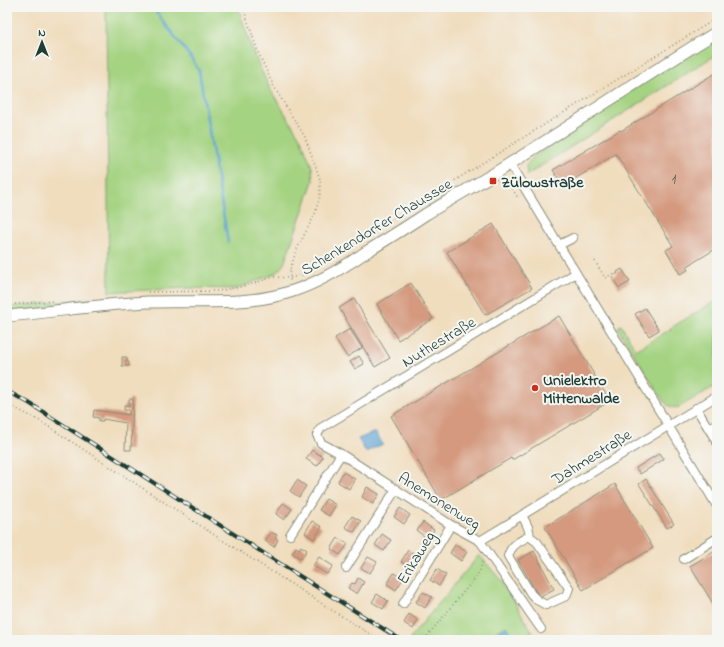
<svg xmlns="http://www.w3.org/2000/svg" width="724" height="647" font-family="'Indie Flower',sans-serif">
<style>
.green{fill:#a4d381;stroke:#62885a}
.water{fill:#5fa3d4;stroke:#3f7084}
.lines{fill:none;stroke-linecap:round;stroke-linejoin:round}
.stream{stroke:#5fa3d4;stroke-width:2.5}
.building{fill:#d4997e}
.minor-casing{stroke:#888d79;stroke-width:10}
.major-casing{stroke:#888d79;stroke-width:13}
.path{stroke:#888d79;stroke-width:1.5;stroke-dasharray:1 3;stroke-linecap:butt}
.minor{stroke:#fff;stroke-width:8}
.major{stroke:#fff;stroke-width:11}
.rail-casing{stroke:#1f3d34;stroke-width:4}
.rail{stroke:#f6f6f2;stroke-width:2.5;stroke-dasharray:8;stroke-linecap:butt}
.poi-dot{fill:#c8321e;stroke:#f6f6f2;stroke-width:1.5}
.labels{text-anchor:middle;stroke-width:4;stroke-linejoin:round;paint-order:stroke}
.number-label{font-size:14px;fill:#4c5446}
.poi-label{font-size:16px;font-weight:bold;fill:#1f3d34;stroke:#f6f6f2;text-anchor:start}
.street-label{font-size:16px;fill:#1f3d34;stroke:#f6f6f2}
</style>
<rect width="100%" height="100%" fill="#f6f6f2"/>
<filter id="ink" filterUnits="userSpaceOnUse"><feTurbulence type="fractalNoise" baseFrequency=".025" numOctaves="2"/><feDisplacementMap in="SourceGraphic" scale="8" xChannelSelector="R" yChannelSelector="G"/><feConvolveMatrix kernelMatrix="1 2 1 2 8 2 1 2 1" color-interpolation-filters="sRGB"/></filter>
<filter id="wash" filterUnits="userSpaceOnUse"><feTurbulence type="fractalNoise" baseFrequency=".012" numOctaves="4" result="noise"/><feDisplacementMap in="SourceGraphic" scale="16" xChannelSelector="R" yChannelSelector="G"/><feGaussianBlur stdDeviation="0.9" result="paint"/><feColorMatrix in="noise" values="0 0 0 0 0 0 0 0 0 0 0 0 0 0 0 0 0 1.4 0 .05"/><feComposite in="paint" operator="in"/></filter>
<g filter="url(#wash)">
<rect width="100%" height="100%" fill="#f0ddbe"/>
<!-- green -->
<path class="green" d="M106,7H238L253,52L270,89L301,139L312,167L313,181L284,264L276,273L236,289L189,288L109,292Z
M717,36V54L527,175L526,166L533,157L577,128L631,90Z
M109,297L114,300L7,312V307Z
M717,300V385L679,407C671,409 667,405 662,399L618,329L619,326L621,325L636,350L671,329H669Z
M479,555L493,571L503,583L537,640H410L411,637Z"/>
<!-- water -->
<path class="water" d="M375,432L383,444L366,452L358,439Z
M507,626L516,640H480Z"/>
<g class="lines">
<!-- stream -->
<path class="stream" d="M152,7L192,59L199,71L228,242"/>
</g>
<g id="blocks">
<!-- building -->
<path class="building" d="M717,72V248L686,267L688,270L680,274L666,250L673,246L616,154L563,186L553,170L620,130L621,131Z
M493,224L532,288L485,315L447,252Z
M622,269L630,282L619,288L612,277L618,273L617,272Z
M411,283L433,319L398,340L377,304Z
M354,299L390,358L375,367L339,308Z
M645,308L659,330L649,336L635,314Z
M559,316L610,401L512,460L511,458L441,500L391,416Z
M350,329L362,348L347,357L335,338Z
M359,356L364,364L355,369L350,362Z
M122,357H127V362H129V366H122Z
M129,399H133L131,450H125L126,423L103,419V421H99V418L93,417L94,410L129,415V410H124V405L129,406Z
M312,450L323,457L317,466L306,459Z
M660,453L664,459L640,474L636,468Z
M343,472L355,479L349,489L338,482Z
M646,479L674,524L667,528L639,484Z
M297,480L306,486L299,497L290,491Z
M615,484L653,548L583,590L545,527Z
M367,487L379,494L373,504L362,497Z
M326,499L336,505L329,516L319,510Z
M283,503L292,509L284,520L276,514Z
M400,508L410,515L404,524L394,517Z
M352,516L361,521L354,532L345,527Z
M312,521L322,527L314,539L305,533Z
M423,522L434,530L428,539L417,531Z
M271,532L277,535L275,538L278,540L274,547L265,541Z
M382,534L391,540L384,551L375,545Z
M338,538L348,544L340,555L331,549Z
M455,545L467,552L461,561L450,553Z
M301,546L307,550L301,559L292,553L296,547L299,549Z
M408,550L417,556L410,567L401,562Z
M717,550V610L690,566Z
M534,551L554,589L539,597L518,560Z
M319,557L333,566L327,574L313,566Z
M368,557L377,562L370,573L361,568Z
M437,569L446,575L439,586L430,580Z
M394,573L403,579L396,590L387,584Z
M358,578L364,582L357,594L348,588L352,583L355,584Z
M423,592L432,597L425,608L416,602Z
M377,594L388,601L383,609L372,602Z
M409,614L418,620L413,629L404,623Z"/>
</g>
</g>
<g filter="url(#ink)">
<use href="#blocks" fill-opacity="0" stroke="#888d79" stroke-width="1"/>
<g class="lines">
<defs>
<path id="minor" d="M510,164L717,506
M559,245L573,238
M696,408L717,442
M709,428L717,423
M522,515C525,522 531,530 529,536C519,542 512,544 508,556L531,594L537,600L546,605L566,596L569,588L537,542L529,536
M290,535L341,454
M480,541L717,396
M684,559L717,538
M346,568L396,489
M403,604L451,525
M541,629L480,541L451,525L341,454L321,443L317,435L321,428L576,273"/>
<path id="major" d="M7,316C54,312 101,304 148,302C197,300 246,307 293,291C318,283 341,269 363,254C384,241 405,228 426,214C454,197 483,181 511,163C580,120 648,74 717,32"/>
</defs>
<!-- minor casing -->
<use href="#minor" class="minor-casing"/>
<!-- major casing -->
<use href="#major" class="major-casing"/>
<!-- path -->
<path class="path" d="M243,7L258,52L274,87L305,137L320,179V196L315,214L297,249L290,269V282
M498,182C507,182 512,189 517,196L520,194
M595,261L605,278L614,273
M148,292L219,291L249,285L273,277L290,278L302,275L335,257L385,224L513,144L717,18
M7,305L53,301
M7,404L40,421L219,538L379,640
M426,640L428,635L475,578L480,570L483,559"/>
<!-- minor -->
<use href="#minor" class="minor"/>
<!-- major -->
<use href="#major" class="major"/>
<defs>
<path id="rail" d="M7,391L29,403L279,563L401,640"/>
</defs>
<!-- rail casing -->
<use href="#rail" class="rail-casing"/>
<!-- rail -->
<use href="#rail" class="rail"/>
</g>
</g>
<!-- markers -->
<g class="poi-dot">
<rect x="489" y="177" width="8" height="8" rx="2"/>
<circle cx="535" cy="388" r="4"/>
</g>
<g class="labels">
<!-- number labels -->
<g class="number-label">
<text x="674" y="183">1</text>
</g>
<!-- poi labels -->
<g class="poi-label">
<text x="501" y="187">Zülowstraße</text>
<text x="543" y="385">Unielektro<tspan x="543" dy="18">Mittenwalde</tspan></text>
</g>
<!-- street labels -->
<g class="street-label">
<text transform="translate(376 226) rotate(-31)" y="6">Schenkendorfer Chaussee</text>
<text transform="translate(438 341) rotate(-31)" y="6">Nuthestraße</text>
<text transform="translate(591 456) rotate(-32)" y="6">Dahmestraße</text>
<text transform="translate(440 500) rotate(32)" y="6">Anemonenweg</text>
<text transform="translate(415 557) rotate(-59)" y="6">Erikaweg</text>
</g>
</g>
<!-- margin -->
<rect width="724" height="647" fill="none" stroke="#f6f6f2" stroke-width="24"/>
<!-- north arrow -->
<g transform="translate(42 42)" stroke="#f6f6f2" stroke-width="3" paint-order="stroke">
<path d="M0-3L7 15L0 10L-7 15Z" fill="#1f3d34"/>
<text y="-6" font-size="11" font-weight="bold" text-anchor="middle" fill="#1f3d34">N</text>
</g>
</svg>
